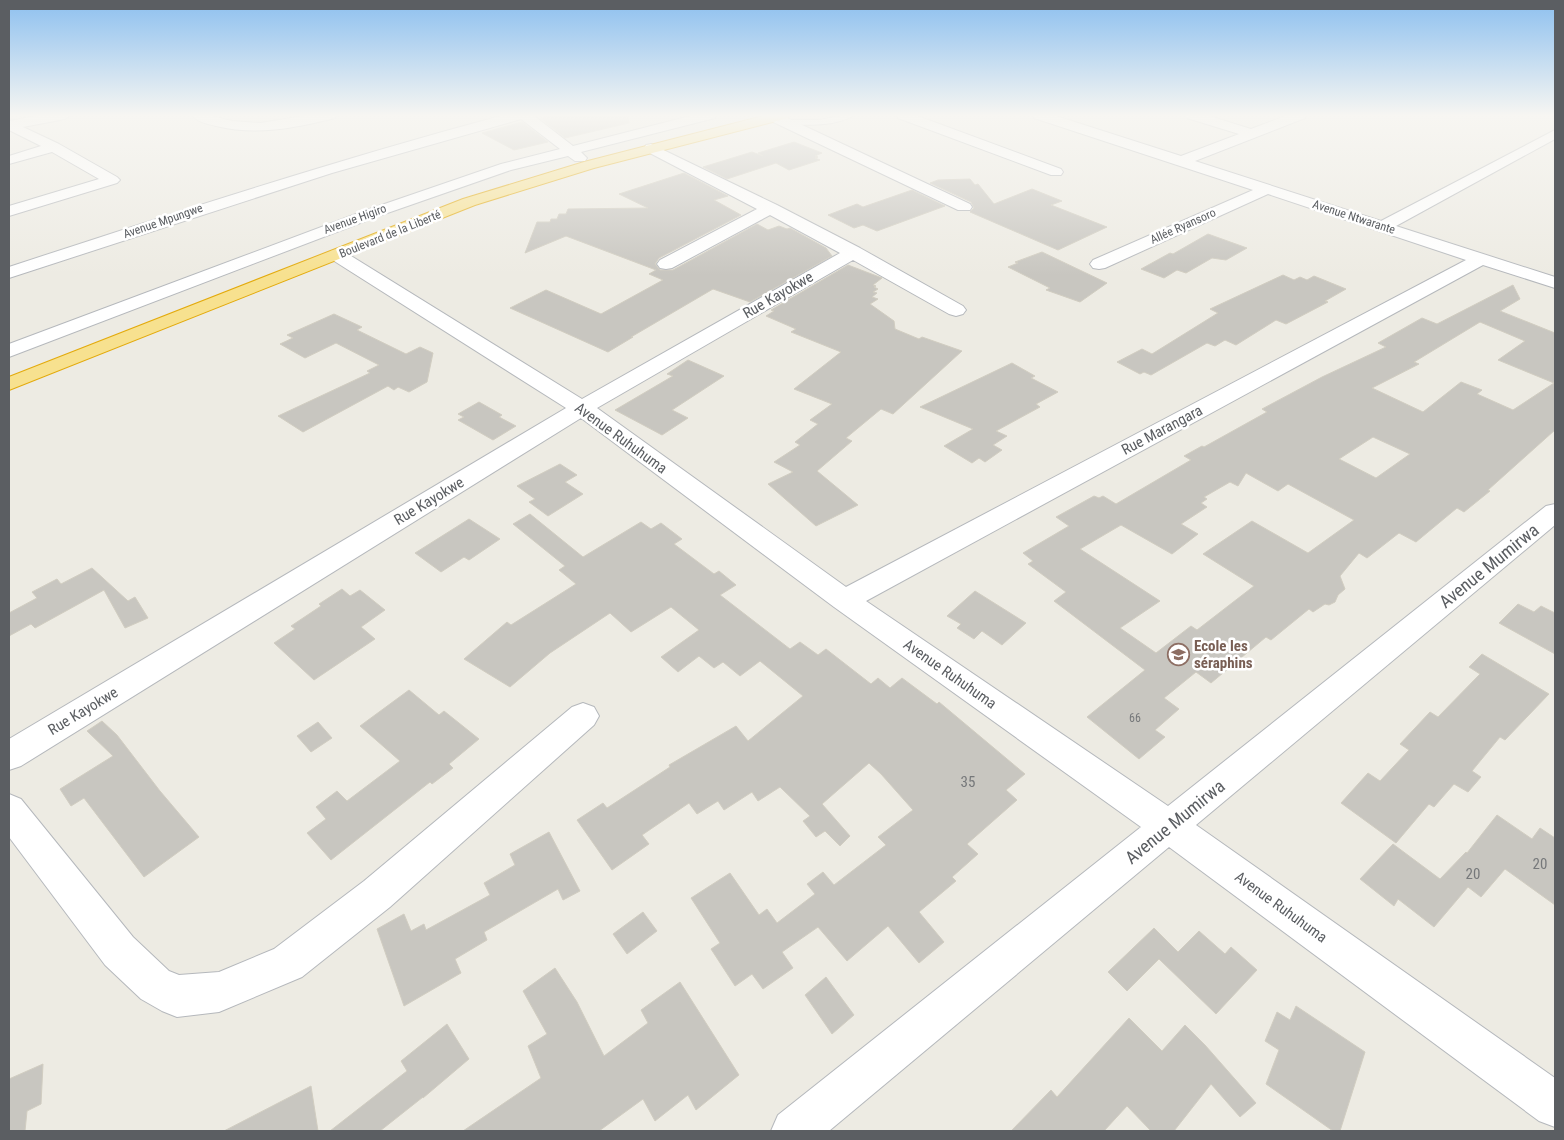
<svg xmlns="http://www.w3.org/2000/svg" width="1564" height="1140" font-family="'Roboto Condensed',sans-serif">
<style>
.building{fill:#c8c6c0;stroke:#d1cdc1;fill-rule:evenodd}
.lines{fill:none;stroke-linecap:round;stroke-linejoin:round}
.lane-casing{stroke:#b5b8bc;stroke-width:2}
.street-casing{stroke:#b5b8bc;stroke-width:2}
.highway-casing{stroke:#e3aa0c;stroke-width:2}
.lane{fill:#fff;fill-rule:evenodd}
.street{fill:#fff;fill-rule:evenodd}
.highway{fill:#f7e18f;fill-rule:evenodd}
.labels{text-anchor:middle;stroke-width:5;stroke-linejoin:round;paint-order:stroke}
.far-street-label{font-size:12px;fill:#5b5e62;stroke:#fff}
.number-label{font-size:12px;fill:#76787a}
.street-label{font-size:15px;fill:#5b5e62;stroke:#fff}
.education-label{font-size:15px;font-weight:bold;fill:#785e54;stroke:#fff;text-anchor:start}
.near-number-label{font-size:15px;fill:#76787a}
.near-street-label{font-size:18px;fill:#5b5e62;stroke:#fff}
</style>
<rect width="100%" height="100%" fill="#edebe3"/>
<!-- building -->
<path class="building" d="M555,115H628L629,123L565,138L540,118Z
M522,122L548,142L514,150L482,133Z
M794,142L822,153L815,156L818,157L815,158L820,160L789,170L776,163L727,179L703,167L752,152L763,156L758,153Z
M684,173L728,196L714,200L741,215L659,258L655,264L660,270H673L757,224L768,230L779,226L787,229L790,228L826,248L832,256L750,302L713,289L631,337H633L608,352L510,308L546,290L601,314L663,280L649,274L656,270L566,236L525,253L537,222H550L551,219H557L559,214H566L568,209L648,208L619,194Z
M970,179L975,185L978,184L994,204L1032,189L1062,201L1051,205L1107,227L1058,250L970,212L974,208L971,202L930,183L938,180Z
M912,190L945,206L877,231L863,225L854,228L828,215L857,204L863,207Z
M1208,234L1247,248L1226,260L1212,258L1186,273L1177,270L1164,278L1141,269L1170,253L1173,254Z
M1042,252L1107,283L1080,302L1046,290L1050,288L1008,267L1018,263L1015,262Z
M848,265L882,278L873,285L876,286L874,287L878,289L873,292L877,293L872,297L878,299L870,304L894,321L895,329L919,339L922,337L962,351L893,414L881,409L846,438L852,441L817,471L858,505L816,526L768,484L793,472L774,462L800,445L795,442L818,424L810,420L832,404L794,389L841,352L791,332L796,329L766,316L774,311L771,310Z
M1283,275L1294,280L1300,277L1307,280L1314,276L1346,289L1325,301L1328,302L1286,324L1276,320L1236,345L1225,340L1215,346L1207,343L1151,375L1144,372L1140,374L1117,362L1142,349L1152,354L1218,313L1210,309Z
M1513,285L1520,299L1500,311L1555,333V430L1488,490L1490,491L1464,512L1457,508L1416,542L1399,533L1367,558L1359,553L1340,576L1345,589L1338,595L1335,602L1329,605L1325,604L1313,612L1309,609L1271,640L1266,637L1211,683L1196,672L1164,698L1179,709L1155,730L1165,737L1139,759L1087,717L1145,670L1054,601L1066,592L1028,564L1033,561L1023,553L1069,526L1056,517L1094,496L1099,498L1103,496L1116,504L1191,460L1184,456L1202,446L1204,447L1267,412L1262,409L1322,377L1386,347L1378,343L1422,318L1437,324ZM1480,322L1525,341L1498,360L1554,383L1513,410L1477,394L1482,390L1461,382L1423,412L1372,388L1419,364L1414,362ZM1373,437L1410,454L1376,478L1339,459ZM1246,473L1278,491L1288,484L1354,520L1308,553L1252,521L1203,554L1254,586L1197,630L1191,626L1156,653L1120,628L1160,601L1080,549L1121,525L1172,554L1198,534L1181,524L1207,507L1201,503L1207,499L1204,497L1230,482L1238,486Z
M334,314L362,327L357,330L406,354L420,347L433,353L427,382L409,392L398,387L394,390L388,386L303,432L278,416L370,373L367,371L379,365L336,343L305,358L280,344L293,338L287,335Z
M688,360L724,376L672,410L688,418L662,435L615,410L673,376L667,374Z
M1012,363L1035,376L1031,378L1058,392L1036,404L1040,407L996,431L1007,436L993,445L1002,450L985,462L979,458L972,463L944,446L973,429L920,407Z
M479,402L502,415L499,417L516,426L493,440L458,420L464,417L458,414Z
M560,464L577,475L565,482L583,494L548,516L529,502L535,499L517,486Z
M530,514L583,557L641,522L651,529L661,523L682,539L674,544L714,574L719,571L736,585L720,595L790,649L800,642L818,655L826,649L871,684L878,678L890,688L902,678L937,704L939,702L1025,774L1006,790L1017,800L967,844L978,854L952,877L956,881L919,912L944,942L919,963L888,926L847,961L818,927L782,952L793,968L763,989L752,974L735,986L711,949L720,943L691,898L730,873L759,915L767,909L777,923L815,894L807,884L823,872L834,885L886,845L878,837L913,810L881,774L869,763L822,804L850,836L840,846L825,831L816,837L803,821L810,816L780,787L758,801L752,792L724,810L718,801L697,814L689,803L642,835L649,844L612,870L577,820L603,803L607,808L670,767L669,765L736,726L748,741L803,696L760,661L740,676L723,662L714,668L699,656L678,672L661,657L699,630L671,607L631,632L610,613L550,653L510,687L464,659L507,622L511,625L576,584L559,570L565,566L513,524Z
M469,519L500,539L469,560L464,557L441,572L415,553Z
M92,568L128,601L135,597L148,618L125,628L104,590L35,628L31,624L9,636V613L37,598L32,592L57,579L61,584Z
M342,589L350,596L360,590L385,610L361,627L375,639L314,680L274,643L295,629L291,626L321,606L319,604Z
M975,591L1026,623L1002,645L982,631L974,639L957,628L961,624L947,616Z
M1518,604L1534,612L1541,606L1555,613V654L1499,623Z
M1482,654L1549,694L1505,740L1500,737L1472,771L1481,777L1468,792L1454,784L1434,807L1429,804L1396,843L1341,803L1368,773L1380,781L1409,750L1400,744L1430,712L1438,717L1480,674L1469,667Z
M409,690L439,715L444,711L479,739L449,764L453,768L432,784L430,782L331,860L307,833L326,819L316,807L337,791L347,801L400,761L360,726Z
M102,721L117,735L160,791L199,837L144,877L84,798L71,806L60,789L113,756L87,731Z
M318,722L332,738L311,752L297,736Z
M1497,815L1532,839L1540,828L1555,838V905L1505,869L1481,897L1468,887L1434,927L1398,899L1394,906L1360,879L1393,844L1440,879L1466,852L1467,853Z
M549,832L580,891L563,900L558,889L484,932L487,940L455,959L461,973L404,1006L377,929L404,914L411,931L424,924L426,930L490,895L484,883L515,865L510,854Z
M643,912L657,931L627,954L613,934Z
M1154,928L1178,952L1199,931L1225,954L1231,947L1257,970L1216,1014L1159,959L1127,991L1108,972Z
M555,968L577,1002L604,1056L648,1023L641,1010L680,982L739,1075L696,1110L688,1095L655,1121L643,1099L599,1131H463L541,1078L528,1046L547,1034L523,991Z
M826,977L854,1015L832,1034L805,995Z
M1296,1006L1365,1052L1340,1131H1333L1266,1084L1279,1050L1265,1041L1277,1012L1290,1020Z
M1129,1018L1162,1051L1185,1025L1205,1045L1256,1103L1240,1117L1211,1084L1174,1131H1151L1127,1106L1104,1131H1011L1051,1090L1057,1097Z
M447,1024L469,1059L423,1098V1097L380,1131H330L407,1071L401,1061Z
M43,1064L41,1104L27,1111L25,1131H9V1079Z
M311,1086L318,1131H224Z"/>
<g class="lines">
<defs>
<path id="lane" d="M845,115H854C835,127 807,125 785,124L782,122L785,120H819Z"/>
<path id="street" d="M42,115H71L65,119L23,127L59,144L117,177L120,180L117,183L9,216V206L99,179L52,152L9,164V156L41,146L9,130V121Z
M192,115H208L232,121L260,123L310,115H336L335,118C295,128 256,136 216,126C208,124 197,122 192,115Z
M504,115H533L573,146L694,115H716L715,118L581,152L587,158L585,161H575L568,156L511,170L376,217L9,357V344L364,211L501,164L560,149L521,119L332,173L9,278V267C173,213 337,160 504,115Z
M769,115H781L970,204L972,207L970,210H958L769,120L767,117Z
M897,115H915L1061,169L1063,172L1061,175H1051L898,118Z
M1033,115H1053L1181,156L1239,134L1187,118L1186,115H1206L1251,129L1288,115H1306L1305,118L1195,161L1381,221L1555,130V139L1396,226L1555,277V288L1483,265L866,601L1168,806L1546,506L1555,504V525L1196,825L1555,1078V1127L1539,1121L1169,847L829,1131H771L778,1115L1141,827L834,607L581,418L21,766L9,770V739L566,408L331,259L328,255L331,251L337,250L343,251L582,399L840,253L770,215L672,268L666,269L660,268L657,264L660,260L757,209L646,151L644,148L646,145L651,144L777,205L860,248L963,306L966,310L963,314L956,316L949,314L853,260L597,408L846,587L1466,260L1268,194L1105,268L1099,269L1093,268L1090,264L1093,260L1253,190L1034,118Z
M583,703L594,707L599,716L594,725L390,907L302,977L219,1012L177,1017L162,1011L141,999L105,965L9,837V794L21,799L133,937L169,971L179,975L219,972L274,949L364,881L572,707Z"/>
<path id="highway" d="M767,115H789L788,118L594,168L475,205L9,390V377L463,199L584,162Z"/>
</defs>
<!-- lane casing -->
<use href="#lane" class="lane-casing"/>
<!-- street casing -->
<use href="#street" class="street-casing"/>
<!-- highway casing -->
<use href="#highway" class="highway-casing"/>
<!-- lane -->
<use href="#lane" class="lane"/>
<!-- street -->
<use href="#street" class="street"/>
<!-- highway -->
<use href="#highway" class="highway"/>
</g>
<!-- sky -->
<linearGradient id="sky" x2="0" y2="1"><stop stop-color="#8dc0ef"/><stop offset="0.42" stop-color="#f7f6f2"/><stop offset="1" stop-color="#f7f6f2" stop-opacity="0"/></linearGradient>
<rect width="1564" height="275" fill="url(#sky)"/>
<!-- icons -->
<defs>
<symbol id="school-ring" viewBox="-11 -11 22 22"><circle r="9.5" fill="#fff" stroke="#8d6e63" stroke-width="1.5"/><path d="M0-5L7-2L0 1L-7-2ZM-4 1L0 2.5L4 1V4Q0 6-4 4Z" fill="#8d6e63"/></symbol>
</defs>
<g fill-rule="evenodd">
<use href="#school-ring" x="1166" y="642" width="25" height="25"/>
</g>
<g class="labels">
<!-- far-street labels -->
<g class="far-street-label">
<text transform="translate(1354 217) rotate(18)" y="4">Avenue Ntwarante</text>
<text transform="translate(355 219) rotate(-20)" y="4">Avenue Higiro</text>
<text transform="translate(163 221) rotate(-19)" y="4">Avenue Mpungwe</text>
<text transform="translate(1183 226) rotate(-24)" y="4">Allée Ryansoro</text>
<text transform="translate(390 234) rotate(-22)" y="4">Boulevard de la Liberté</text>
</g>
<!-- number labels -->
<g class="number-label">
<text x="1135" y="722">66</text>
</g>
<!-- street labels -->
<g class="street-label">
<text transform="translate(778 295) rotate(-30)" y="5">Rue Kayokwe</text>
<text transform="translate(1162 430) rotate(-28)" y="5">Rue Marangara</text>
<text transform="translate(621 438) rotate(36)" y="5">Avenue Ruhuhuma</text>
<text transform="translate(429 501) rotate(-31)" y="5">Rue Kayokwe</text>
<text transform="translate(950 674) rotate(35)" y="5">Avenue Ruhuhuma</text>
<text transform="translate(83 711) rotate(-31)" y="5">Rue Kayokwe</text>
<text transform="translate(1281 907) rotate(36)" y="5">Avenue Ruhuhuma</text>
</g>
<!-- education labels -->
<g class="education-label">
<text x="1194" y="651">Ecole les<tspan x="1194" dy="17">séraphins</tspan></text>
</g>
<!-- near-number labels -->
<g class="near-number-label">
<text x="968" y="787">35</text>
<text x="1540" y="869">20</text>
<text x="1473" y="879">20</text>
</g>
<!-- near-street labels -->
<g class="near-street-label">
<text transform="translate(1489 566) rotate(-39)" y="6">Avenue Mumirwa</text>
<text transform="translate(1175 822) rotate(-39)" y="6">Avenue Mumirwa</text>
</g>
</g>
<!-- border -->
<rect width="1564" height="1140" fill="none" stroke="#5b5e62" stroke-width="20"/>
</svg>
